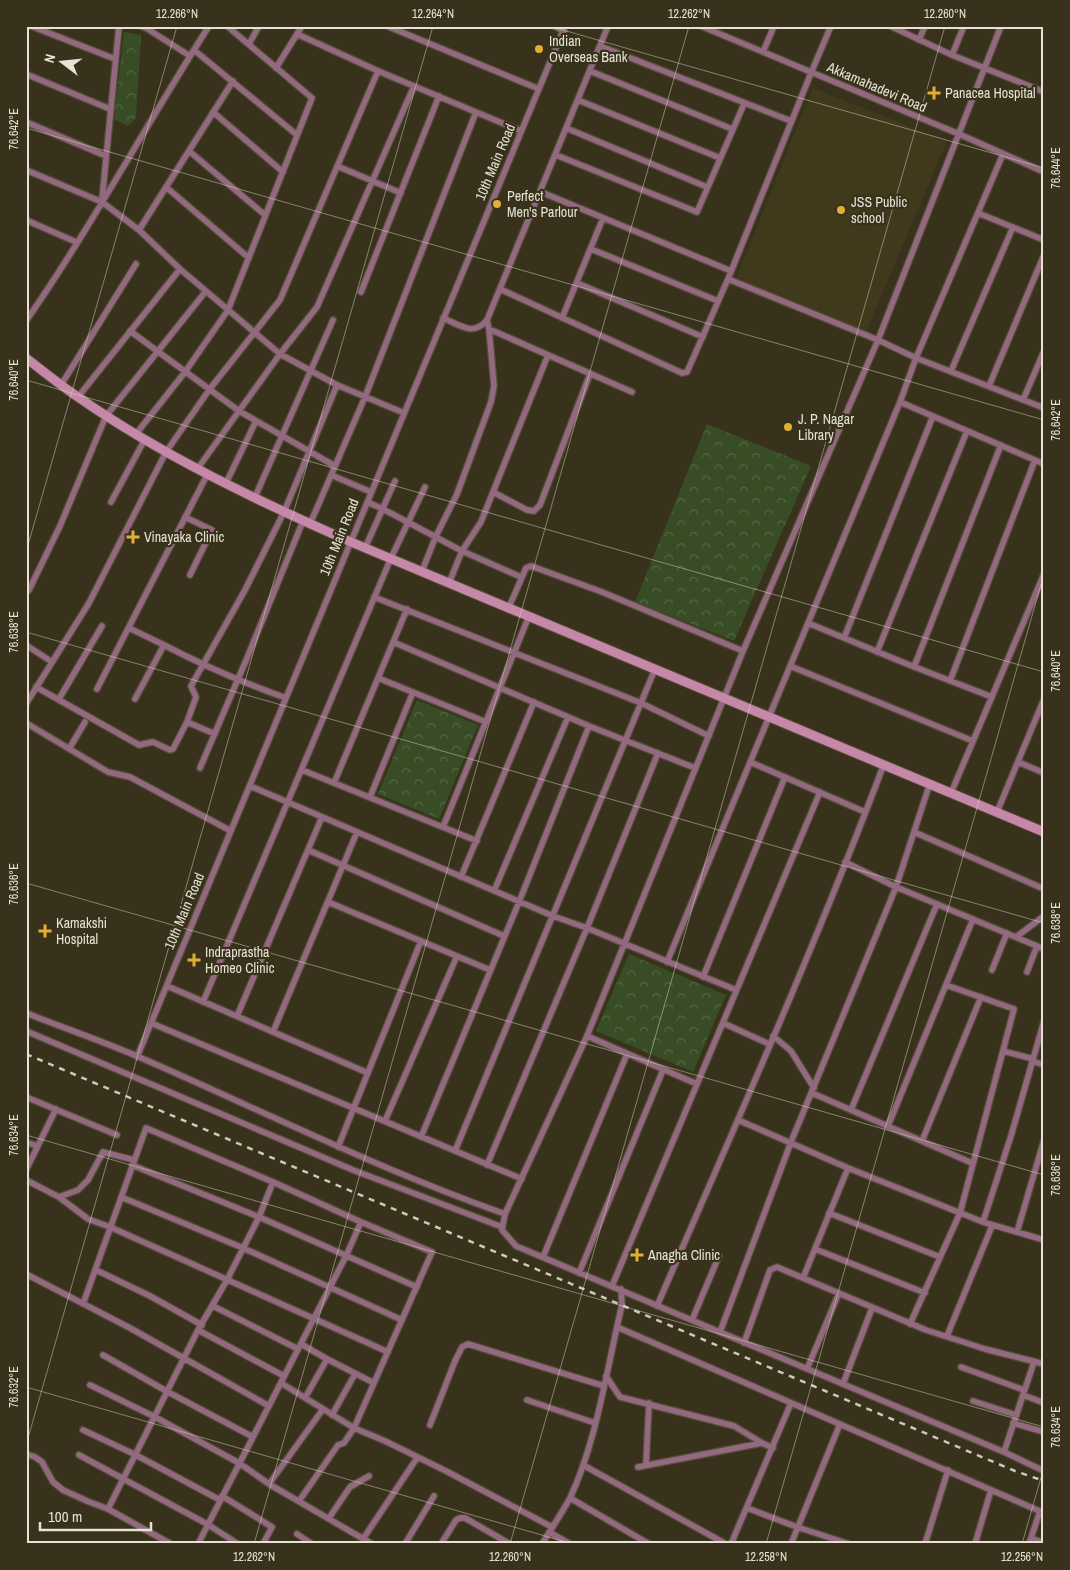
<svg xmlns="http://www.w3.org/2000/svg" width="1070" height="1570" font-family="'Archivo Narrow',sans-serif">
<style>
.built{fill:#41391b}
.park{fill:url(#park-crowns)}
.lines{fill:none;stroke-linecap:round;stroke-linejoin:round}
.street-casing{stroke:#544e39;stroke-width:8}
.secondary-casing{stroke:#544e39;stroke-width:11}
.street{stroke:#92697e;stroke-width:5.5}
.secondary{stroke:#c787a9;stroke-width:9}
.rail{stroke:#cecabb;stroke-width:2.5;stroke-dasharray:6 6;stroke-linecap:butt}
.ticks{fill:none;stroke:#e6e2d4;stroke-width:1;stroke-opacity:0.45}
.poi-dot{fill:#e2af34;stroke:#38321c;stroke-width:2}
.labels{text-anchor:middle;stroke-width:4.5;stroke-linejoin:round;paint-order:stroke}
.poi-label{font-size:14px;fill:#e6e2d4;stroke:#38321c;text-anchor:start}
.street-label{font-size:14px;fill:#e6e2d4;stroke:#38321c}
.neatline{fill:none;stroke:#e6e2d4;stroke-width:2}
.ticks-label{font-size:12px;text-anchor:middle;fill:#e6e2d4}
</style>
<defs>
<pattern id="park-crowns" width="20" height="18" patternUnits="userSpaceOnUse" patternTransform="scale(1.25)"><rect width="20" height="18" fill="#384d26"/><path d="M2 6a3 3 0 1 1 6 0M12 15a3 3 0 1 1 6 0" fill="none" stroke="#556645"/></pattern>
</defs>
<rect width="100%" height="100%" fill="#38321c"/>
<!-- built -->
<path class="built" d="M813,88L947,141L865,334L736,279Z"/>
<!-- park -->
<path class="park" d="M124,32L141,35L136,118L128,126L114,119Z
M707,424L811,466L734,641L635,602Z
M417,700L478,725L439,819L378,794Z
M629,954L726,995L693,1072L596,1031Z"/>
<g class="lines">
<defs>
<path id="street" d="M31,26L115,59
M140,26L146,28L190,56
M387,26L539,89
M554,26L564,31
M701,26L959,134L1044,172
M890,26L952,55L1044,92
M1001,26L878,340L743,651L587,1036L505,1214L502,1230L516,1246L1004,1452L1044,1471
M297,34L378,71L521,131
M919,40L925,26
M249,44L259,26
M600,46L791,121
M194,50L297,135
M763,52L774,26
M952,55L964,26
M276,68L302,26
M590,71L732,129
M26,74L110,109
M578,100L720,158
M213,112L283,172
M26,122L106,156
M566,128L707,187
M189,151L265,215
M556,155L697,212L744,104
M337,166L401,193
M26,170L102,202L139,230L180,269L280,354L337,385L404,413
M166,187L249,258
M541,192L731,271
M102,200L119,26
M978,213L1044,240
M26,220L76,242
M139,230L233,81
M591,249L718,301
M728,279L878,340L916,358L1044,408
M577,283L703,337
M500,289L682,373L687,372L728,279L811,73L831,26
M361,292L439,96
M443,318C460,325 473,337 487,320
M562,318L603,218
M26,321C92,226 147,123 209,26
M489,329L632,392
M130,331L239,411L335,466
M951,371L1013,227
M61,385L136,264
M989,386L1044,255
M78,397L180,269
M1023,400L1044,351
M900,402L1044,464
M136,434L185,372L228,310L312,98L227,26
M198,468L280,354L317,307L414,86
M331,475L371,492
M226,483L256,421
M493,492L527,510L534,511L540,505L590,374
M255,497L333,320
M111,502L145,439
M367,502L383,509L462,551L521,577
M185,517L212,530L190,575
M310,524L365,397L476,112
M365,548L395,481
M422,571L436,536L457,494L491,402L494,386L489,329L487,320L608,26
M449,583L462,551L481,522L548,355
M29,590L60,526L106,416L206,291
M374,597L641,703L709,736
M509,607L526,568L531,566L602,592L743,651
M808,623L907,664L992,697
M129,628L164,645
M844,638L933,416
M393,642L589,726L695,768
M26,645L52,662
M877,652L967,431
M790,666L973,741
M914,667L1001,445
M378,678L486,722
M950,681L1035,460
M36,687L139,745L153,742L170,750L173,749L187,722L196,697L191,686L245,590L284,512L337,385
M97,689L208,473
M59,699L102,626
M135,699L164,645C204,666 244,683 286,698
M26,704L89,603L166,452L209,390L280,300L378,71
M187,722L215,734
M26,723L108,772L130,777L231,831
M69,749L85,722
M750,762L865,812
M1018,762L1044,773
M200,768L247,658L303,521
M302,770L477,841
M334,783L407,609
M250,786L553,916L587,928L736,990
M951,793L1044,574
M370,797L413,692
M997,812L1044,699
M443,827L529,616
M914,832L1044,889
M308,850L504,936
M845,862L896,887L1044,949
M461,877L534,702
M494,891L568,717
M328,902L490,970
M1016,937L1044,916
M667,962L900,402L916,358L1003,154
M992,970L1007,933
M1027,972L1037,946
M703,977L785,777
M167,986L368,1073
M203,1002L391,558L425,487
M26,1013C64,1028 102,1041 139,1057C261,1110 380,1170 505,1214
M237,1016L322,817
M151,1023L522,1179
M723,1023L769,1044
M26,1031L353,1170L502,1227
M273,1032L357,832
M587,1036L697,1084
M773,1036L791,1051L814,1088
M1003,1051L1033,1059
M137,1057L565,26
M1032,1061L1044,1065
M812,1093L972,1163
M26,1097L117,1135
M851,1110L937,904
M738,1120L848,1168L983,1222L1044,1240
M385,1121L457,956
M888,1126L973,919
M421,1137L519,902L589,726
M922,1141L981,997
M26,1142L37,1146
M338,1147L421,941
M455,1151L655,669
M132,1165L259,1217L417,1287
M487,1165L587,928L658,753
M26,1170L56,1109
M26,1180L59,1197L88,1219L110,1227L388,1352
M59,1197L78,1190L88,1180L103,1152L134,1160
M121,1197L243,1248L402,1320
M829,1213L940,1257
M983,1222L1011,1136L1044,1021
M1017,1232L1044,1140
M815,1249L925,1293
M543,1257L627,1054
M96,1270L150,1296L202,1325
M579,1273L663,1070
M26,1274L130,1328L269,1406
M803,1278L848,1168
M612,1286L820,792
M83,1304L146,1128L273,1182L361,1222L432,1252L354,1428L344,1443L338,1445L299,1501
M213,1306L298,1349
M657,1306C735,1126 815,947 884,764
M692,1320L719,1256
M910,1324L960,1213L1014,1009L946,985
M617,1327L1044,1513
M198,1330L284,1376
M720,1332L791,1142L896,887L930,783
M947,1336L992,1226
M744,1343L770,1270L777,1267L926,1330L985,1349L1044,1364
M301,1344L327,1359L305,1398
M103,1355L168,1392L253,1437
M327,1359L374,1383
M961,1367L1024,1390
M807,1369L839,1293
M606,1376L620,1397L734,1426L762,1443
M281,1383L354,1428L385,1441L446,1471L552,1527
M843,1384L872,1308
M90,1385L155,1417L239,1463L269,1484L372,1544
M1023,1395L1044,1403
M527,1400L595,1423
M973,1401L1016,1415
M332,1415L355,1374
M1013,1423L1044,1432
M430,1425L455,1361L462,1347L468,1344L604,1386
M83,1430L134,1454L220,1500
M1004,1452L1034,1362
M26,1454L35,1457L42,1462L53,1482L63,1490L87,1501L108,1509L171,1544
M79,1455L207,1524L238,1544
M583,1465L726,1544
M646,1465L649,1403
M638,1467L762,1443L773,1448
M269,1484L323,1409
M222,1496L272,1527L263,1544
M570,1498L649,1544
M747,1508L797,1527L849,1544
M108,1509L198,1330L227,1280L259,1217L273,1182
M329,1518L350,1487L369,1476
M549,1532L570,1544
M297,1534L312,1544
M1031,1538L1044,1543
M363,1539L417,1458
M198,1544L346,1256L361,1222
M405,1544L434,1496
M441,1544L456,1520L460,1518H465L510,1544
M542,1544C551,1529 562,1513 570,1498C597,1441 607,1367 622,1305L621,1289
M731,1544L791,1403
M791,1544L840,1424
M925,1544L948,1470
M975,1544L991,1490
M1029,1544L1040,1511"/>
<path id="secondary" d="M26,358C43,371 60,385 78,397C161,455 258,501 351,542L1044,832"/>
</defs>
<!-- street casing -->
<use href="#street" class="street-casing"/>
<!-- secondary casing -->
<use href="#secondary" class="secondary-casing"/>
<!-- street -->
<use href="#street" class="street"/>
<!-- secondary -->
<use href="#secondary" class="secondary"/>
<!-- rail -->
<path class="rail" d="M26,1054L1015,1471L1044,1481"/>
</g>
<!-- ticks -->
<path class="ticks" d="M549,26L1044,168M26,128L1044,420M26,380L1044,672M26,552L177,26M26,632L1044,923M26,883L1044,1175M26,1135L1044,1427M26,1387L573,1544M26,1445L433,26M254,1544L689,26M510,1544L945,26M766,1544L1044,574M1022,1544L1044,1467"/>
<!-- markers -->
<g class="poi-dot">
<circle cx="539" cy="49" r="5"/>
<path d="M931.5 85.5h5v5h5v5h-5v5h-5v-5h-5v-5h5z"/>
<circle cx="497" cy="204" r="5"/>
<circle cx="841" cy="210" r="5"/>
<circle cx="788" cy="427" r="5"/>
<path d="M130.5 529.5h5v5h5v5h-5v5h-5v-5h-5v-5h5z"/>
<path d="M42.5 923.5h5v5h5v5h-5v5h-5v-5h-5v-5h5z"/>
<path d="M191.5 952.5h5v5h5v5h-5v5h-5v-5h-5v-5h5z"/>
<path d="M634.5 1247.5h5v5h5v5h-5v5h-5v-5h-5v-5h5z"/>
</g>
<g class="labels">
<!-- poi labels -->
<g class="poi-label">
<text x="549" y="46">Indian<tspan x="549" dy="16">Overseas Bank</tspan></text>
<text x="945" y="98">Panacea Hospital</text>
<text x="507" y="201">Perfect<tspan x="507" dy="16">Men's Parlour</tspan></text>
<text x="851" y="207">JSS Public<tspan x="851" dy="16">school</tspan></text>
<text x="798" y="424">J. P. Nagar<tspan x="798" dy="16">Library</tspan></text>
<text x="144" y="542">Vinayaka Clinic</text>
<text x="56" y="928">Kamakshi<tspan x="56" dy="16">Hospital</tspan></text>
<text x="205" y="957">Indraprastha<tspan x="205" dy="16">Homeo Clinic</tspan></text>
<text x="648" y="1260">Anagha Clinic</text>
</g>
<!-- street labels -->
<g class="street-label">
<text transform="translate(877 87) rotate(23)" y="5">Akkamahadevi Road</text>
<text transform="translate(495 162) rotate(-67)" y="5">10th Main Road</text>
<text transform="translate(339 537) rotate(-68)" y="5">10th Main Road</text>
<text transform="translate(184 911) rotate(-67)" y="5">10th Main Road</text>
</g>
</g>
<!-- border -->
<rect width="1070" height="1570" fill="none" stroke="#38321c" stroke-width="55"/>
<!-- north arrow -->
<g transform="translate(62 62) rotate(286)" stroke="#38321c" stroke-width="4" paint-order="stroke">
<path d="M0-4L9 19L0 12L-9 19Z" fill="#e6e2d4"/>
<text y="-8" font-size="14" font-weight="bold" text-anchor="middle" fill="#e6e2d4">N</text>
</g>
<!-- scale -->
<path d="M40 1522v8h111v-8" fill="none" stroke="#e6e2d4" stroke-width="2.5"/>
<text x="48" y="1522" font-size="15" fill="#e6e2d4" stroke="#38321c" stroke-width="4" paint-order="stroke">100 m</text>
<rect x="28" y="28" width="1014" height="1514" class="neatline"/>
<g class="ticks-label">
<text x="177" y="18">12.266°N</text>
<text x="433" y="18">12.264°N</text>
<text x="689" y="18">12.262°N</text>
<text x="945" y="18">12.260°N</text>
<text transform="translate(14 129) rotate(-90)" y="4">76.642°E</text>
<text transform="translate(1056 168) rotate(-90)" y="4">76.644°E</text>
<text transform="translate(14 380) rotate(-90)" y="4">76.640°E</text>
<text transform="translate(1056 420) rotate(-90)" y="4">76.642°E</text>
<text transform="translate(14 632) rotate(-90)" y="4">76.638°E</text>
<text transform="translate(1056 671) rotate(-90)" y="4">76.640°E</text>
<text transform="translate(14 884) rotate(-90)" y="4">76.636°E</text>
<text transform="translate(1056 923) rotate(-90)" y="4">76.638°E</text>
<text transform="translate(14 1135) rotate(-90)" y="4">76.634°E</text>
<text transform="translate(1056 1175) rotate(-90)" y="4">76.636°E</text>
<text transform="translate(14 1387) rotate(-90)" y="4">76.632°E</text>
<text transform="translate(1056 1427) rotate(-90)" y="4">76.634°E</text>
<text x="254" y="1561">12.262°N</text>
<text x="510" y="1561">12.260°N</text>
<text x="766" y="1561">12.258°N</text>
<text x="1022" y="1561">12.256°N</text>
</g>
</svg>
